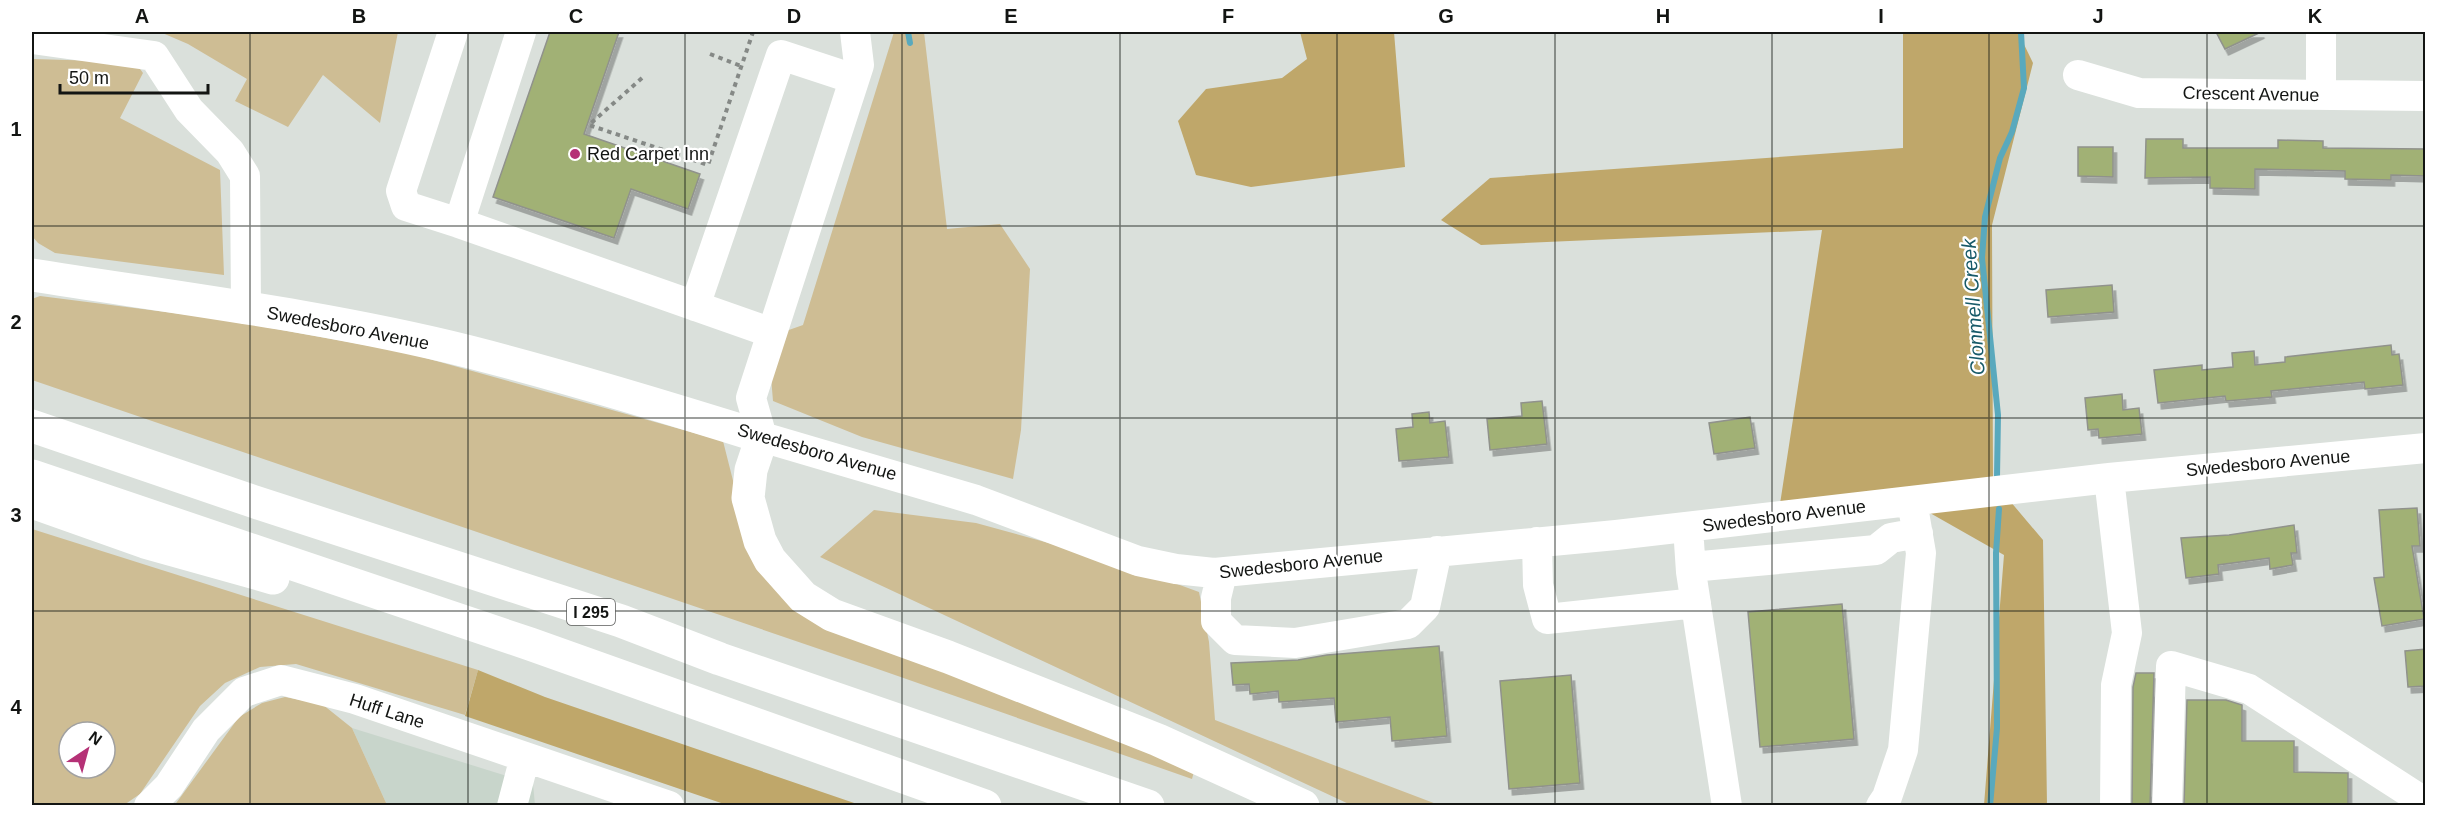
<svg xmlns="http://www.w3.org/2000/svg" width="2457" height="837" font-family="Arial,sans-serif">
<style>
.built{fill:#c8d5cb}
.green{fill:#cebd94;fill-rule:evenodd}
.forest{fill:#bfa76a}
.lines{fill:none;stroke-linecap:round;stroke-linejoin:round}
.stream{stroke:#59a9bd;stroke-width:6}
.building{fill:#a1b174;stroke:#90928c;stroke-width:1.5;filter:url(#shadow)}
.path{stroke:#858986;stroke-width:4;stroke-dasharray:4.5 4.5;stroke-linecap:butt}
.minor{stroke:#fff;stroke-width:30}
.major{stroke:#fff;stroke-width:33}
.highway{stroke:#fff;stroke-width:33}
.grid{fill:none;stroke:#131513;stroke-width:1.5;stroke-opacity:0.55}
.poi-dot{fill:#b53176;stroke:#fff;stroke-width:2}
.labels{text-anchor:middle;stroke-width:4.5;stroke-linejoin:round;paint-order:stroke}
.shield{fill:#fff;stroke:#5a5b5a;stroke-width:1.5}
.shield-label{font-size:16px;font-weight:bold;fill:#131513}
.street-label{font-size:18px;fill:#131513;stroke:#fff}
.poi-label{font-size:18px;fill:#131513;stroke:#fff;text-anchor:start}
.water-label{font-size:20px;font-style:italic;fill:#175a69;stroke:#fff}
.neatline{fill:none;stroke:#131513;stroke-width:2}
.grid-label{font-size:20px;text-anchor:middle;font-weight:bold;fill:#131513}
</style>
<defs>
<filter id="shadow"><feDropShadow dx="3.5" dy="6" stdDeviation="0" flood-color="#0004"/></filter>
</defs>
<rect width="100%" height="100%" fill="#dae0db"/>
<!-- built -->
<path class="built" d="M352,728L533,784L535,805H387Z"/>
<!-- green -->
<path class="green" d="M160,32H398L380,123L323,75L288,127L235,101L247,79L188,44Z
M894,32H924L947,229L1000,224L1030,269L1021,430L1013,479L862,437L773,401L770,365L786,331L803,325Z
M33,59L135,62L143,73L120,118L220,170L224,275L55,253L38,243L32,236Z
M40,296L221,319L404,352L723,441L744,524L784,596L1196,764L1192,779L872,667L32,380V299Z
M874,510L976,523L1114,561L1199,592L1209,642L1215,720L1439,805H1351L820,557Z
M32,529L478,670L465,715L296,664L260,667L225,683L200,706L140,794L124,805H32ZM69,732H105V768H69Z
M285,697L322,704L352,728L387,805L174,806L239,717L262,703Z"/>
<!-- forest -->
<path class="forest" d="M1300,32H1394L1405,167L1251,187L1196,175L1178,121L1206,89L1282,78L1307,59Z
M1903,32H2018L2033,63L1992,225L1993,481L2043,540L2047,805H1984L2004,555L1893,492L1780,504L1822,230L1481,245L1441,220L1490,178L1903,148Z
M478,670L545,697L860,805H727L465,716Z"/>
<g class="lines">
<!-- stream -->
<path class="stream" d="M908,32L910,43
M1997,477L1998,415L1982,258L1985,217L2000,158L2012,132L2024,88L2021,32
M1990,806L1997,728L1996,553L1999,509"/>
</g>
<!-- building -->
<path class="building" d="M550,32H619L584,134L700,174L688,209L631,189L614,238L493,197Z
M2216,32H2261L2225,49Z
M2146,139H2183V148H2278V140L2323,141V148L2426,149V176L2391,175V180L2345,179V171L2255,169V189L2210,188V177L2145,178Z
M2078,147H2113V177L2078,176Z
M2112,285L2114,312L2048,317L2046,290Z
M2391,345L2392,355L2399,354L2403,385L2365,389L2364,382L2271,391L2272,397L2226,401L2225,396L2158,403L2154,370L2202,365V370L2233,367L2232,353L2254,351L2255,365L2285,362V357Z
M2122,394L2123,410L2139,408L2142,434L2099,438L2098,429L2088,430L2085,398Z
M1542,401L1547,444L1490,450L1487,419L1522,416L1521,403Z
M1429,412L1430,423L1445,421L1449,457L1399,461L1396,429L1413,427L1412,414Z
M1750,417L1755,448L1714,454L1709,423Z
M2417,508L2420,546H2412L2424,619L2382,626L2374,578L2384,577L2379,510Z
M2294,525L2297,553H2291L2293,565L2270,569L2269,558L2218,565L2219,574L2186,578L2181,538L2229,535Z
M1842,604L1854,739L1760,747L1748,612Z
M1439,646L1447,736L1392,741L1390,717L1336,722L1334,698L1279,702L1278,691L1250,694L1249,684L1233,685L1231,663L1298,660L1327,655Z
M2426,649V686L2408,687L2405,651Z
M2136,673H2154L2150,806H2132L2133,687Z
M1571,675L1580,783L1509,789L1500,681Z
M2187,700H2226L2242,705V741H2294V772L2348,773V806H2184Z"/>
<g class="lines">
<!-- path -->
<path class="path" d="M710,54L741,66
M642,78L589,125L708,165L753,32"/>
<!-- minor -->
<path class="minor" d="M453,32L401,191L406,206L459,223
M521,32L459,223L772,333
M855,32L859,65L751,398L762,437L976,500L1138,561L1176,569L1214,573L1616,535L2109,478L2426,448
M2321,32V95
M32,39L154,56L189,110L230,152L245,176L246,309
M2078,75L2139,93L2426,96
M695,306L781,55L854,79
M2109,478L2127,633L2116,685L2115,806
M1688,527L1691,572L1727,806
M1537,542L1538,585L1547,619L1696,603
M1691,567L1876,550L1891,538L1918,533
M1222,573L1216,598V621L1235,640L1295,643L1408,624L1425,607L1437,551
M149,806L169,786L206,730L244,692L281,680L355,699L669,806
M512,806L525,757
M1881,806L1887,797L1903,750L1921,553L1912,501
M2167,806L2171,666L2249,689L2426,803"/>
<!-- major -->
<path class="major" d="M32,275C178,298 326,316 470,352C568,377 666,407 762,437"/>
<!-- highway -->
<path class="highway" d="M32,426L252,501L621,621L720,659L1148,806
M762,437L751,470L748,498L760,541L770,560L803,597L832,615L948,657L1158,740L1303,806
M32,476L530,644L985,806
M32,502L145,542L273,578"/>
</g>
<!-- grid -->
<path class="grid" d="M250,32V806M468,32V806M685,32V806M902,32V806M1120,32V806M1337,32V806M1555,32V806M1772,32V806M1989,32V806M2207,32V806M32,226H2426M32,418H2426M32,611H2426"/>
<!-- markers -->
<circle class="poi-dot" cx="575" cy="154" r="6"/>
<g class="labels">
<!-- shield labels -->
<rect class="shield" x="567" y="599" width="48" height="26" rx="4.5"/>
<g class="shield-label">
<text x="591" y="618">I 295</text>
</g>
<!-- street labels -->
<g class="street-label">
<text transform="translate(2251 94) rotate(1)" y="6">Crescent Avenue</text>
<text transform="translate(348 328) rotate(11)" y="6">Swedesboro Avenue</text>
<text transform="translate(817 452) rotate(16)" y="6">Swedesboro Avenue</text>
<text transform="translate(2268 463) rotate(-5)" y="6">Swedesboro Avenue</text>
<text transform="translate(1784 516) rotate(-7)" y="6">Swedesboro Avenue</text>
<text transform="translate(1301 564) rotate(-6)" y="6">Swedesboro Avenue</text>
<text transform="translate(387 711) rotate(18)" y="6">Huff Lane</text>
</g>
<!-- poi labels -->
<g class="poi-label">
<text x="587" y="160">Red Carpet Inn</text>
</g>
<!-- water labels -->
<g class="water-label">
<text transform="translate(1973 307) rotate(-94)" y="7">Clonmell Creek</text>
</g>
</g>
<!-- border -->
<rect width="2457" height="837" fill="none" stroke="#ffffff" stroke-width="66"/>
<!-- north arrow -->
<g transform="translate(87 750) rotate(36)"><circle r="28" fill="#ffffff" stroke="#a1a1a1" stroke-width="1.5"/>
<path d="M0-4.5L10 22L0 15L-10 22Z" fill="#b53176"/>
<text y="-9" font-size="16" font-weight="bold" text-anchor="middle" fill="#131513">N</text>
</g>
<!-- scale -->
<path d="M60 84v9h148v-9" fill="none" stroke="#131513" stroke-width="3"/>
<text x="69" y="84" font-size="18" fill="#131513" stroke="#ffffff" stroke-width="4.5" paint-order="stroke">50 m</text>
<rect x="33" y="33" width="2391" height="771" class="neatline"/>
<g class="grid-label">
<text x="142" y="23">A</text>
<text x="359" y="23">B</text>
<text x="576" y="23">C</text>
<text x="794" y="23">D</text>
<text x="1011" y="23">E</text>
<text x="1228" y="23">F</text>
<text x="1446" y="23">G</text>
<text x="1663" y="23">H</text>
<text x="1881" y="23">I</text>
<text x="2098" y="23">J</text>
<text x="2315" y="23">K</text>
<text x="16" y="136">1</text>
<text x="16" y="329">2</text>
<text x="16" y="522">3</text>
<text x="16" y="714">4</text>
</g>
</svg>
